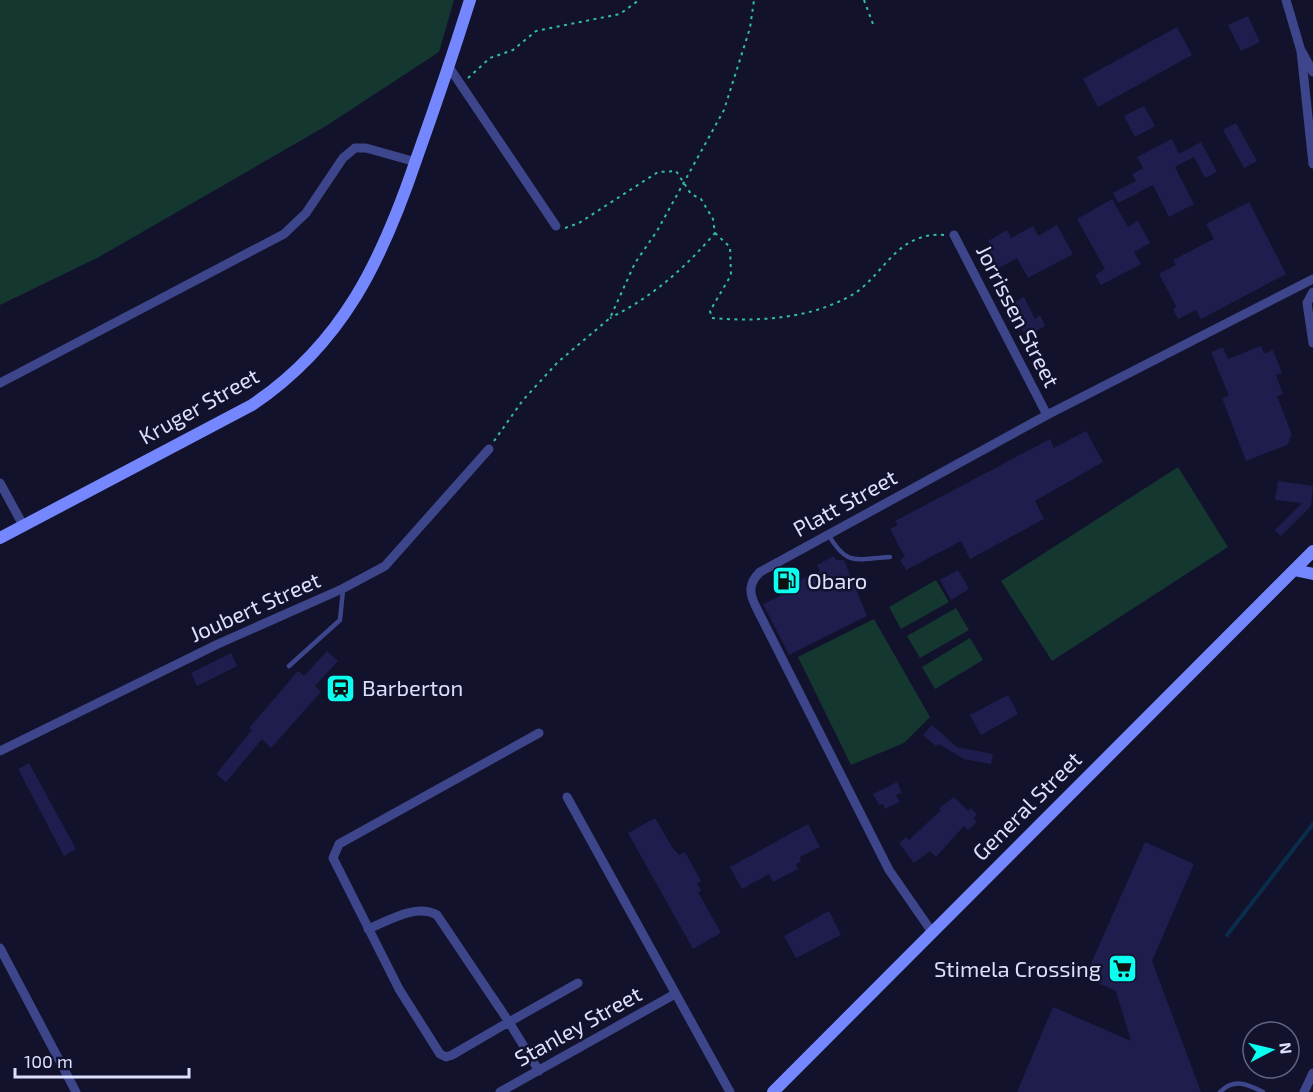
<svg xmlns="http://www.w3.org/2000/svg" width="1313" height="1092" font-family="'Exo 2',sans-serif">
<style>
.green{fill:#143730}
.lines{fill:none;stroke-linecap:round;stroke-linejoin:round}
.stream{stroke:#0b2d4c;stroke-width:4}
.building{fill:#1f1d4e}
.path{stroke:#31bfa0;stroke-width:2;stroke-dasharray:3 4.5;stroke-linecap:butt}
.lane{stroke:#3d468b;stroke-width:4.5}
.street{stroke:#3d468b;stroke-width:9}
.secondary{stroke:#7487ff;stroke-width:12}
.labels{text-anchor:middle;stroke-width:5;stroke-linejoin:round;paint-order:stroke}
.street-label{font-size:22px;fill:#dddfff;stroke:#12122c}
.poi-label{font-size:22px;fill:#dddfff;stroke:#12122c;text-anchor:start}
</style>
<rect width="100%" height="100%" fill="#12122c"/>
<!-- green -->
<path class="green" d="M0,0H454L439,52L326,126L99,257L0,305Z
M1178,467L1228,547L1052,661L1001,581Z
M936,580L949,602L901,629L889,607Z
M956,608L969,630L920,658L907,636Z
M874,619L930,717L904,743L851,765L798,657Z
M970,638L983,660L935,689L922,667Z"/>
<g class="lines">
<!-- stream -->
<path class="stream" d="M1227,935L1313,824"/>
</g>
<!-- building -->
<path class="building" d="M1248,16L1260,42L1241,51L1228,25Z
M1177,27L1192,55L1098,107L1083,79Z
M1144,106L1155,126L1135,137L1124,116Z
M1236,123L1257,161L1244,168L1223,130Z
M1172,139L1179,154L1201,142L1217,172L1205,178L1194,157L1175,167L1194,204L1169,217L1153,185L1118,203L1113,193L1136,181L1132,174L1143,168L1137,157Z
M1112,199L1128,227L1138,221L1150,243L1134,252L1141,264L1101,285L1095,275L1105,269L1077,219Z
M1249,202L1286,274L1201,319L1196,310L1178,319L1173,310L1176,306L1159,274L1176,265L1173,260L1214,239L1206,224Z
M1057,225L1073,254L1028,278L1017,258L997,269L986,249L991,246L988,241L1007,230L1011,238L1033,226L1038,236Z
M1024,297L1035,319L1040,315L1045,326L1026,336L1009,305Z
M1261,346L1264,354L1273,350L1282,373L1276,375L1283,394L1277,396L1292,435L1287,445L1246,461L1222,398L1229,396L1211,352L1223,347L1228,359Z
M1086,431L1103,462L1035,501L1044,519L970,559L961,541L906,570L900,560L905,557L890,529L898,525L895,521L1050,439L1054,448Z
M1278,481L1313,486L1311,506L1281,536L1275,530L1302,503L1275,500Z
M834,556L836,560H844L867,616L789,655L763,604L786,593L778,577L792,570L797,581L820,571L817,565Z
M958,570L969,589L951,600L940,580Z
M327,651L338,661L315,686L321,692L271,748L262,739L226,782L216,774L252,730L249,728L298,671L304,676Z
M231,653L237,666L197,686L191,673Z
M1008,695L1018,714L981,735L970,715Z
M932,725L957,747L993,754L991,764L964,759L939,744L936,746L923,735Z
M29,763L76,849L64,856L18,769Z
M897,782L902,793L896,795L900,802L885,809L883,804L879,805L873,794Z
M954,797L968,811L971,808L977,815L973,818L977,822L968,830L964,826L936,857L930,851L914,863L899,843L906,837L909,840L941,810L939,808Z
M655,818L672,847L679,855L685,852L701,881L697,883L701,891L698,892L721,933L693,949L628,833Z
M808,824L820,847L800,857L801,861L796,864L798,869L773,882L769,874L742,889L730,867Z
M1145,842L1194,864L1152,961L1201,1092H1017L1053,1007L1131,1041L1116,991L1085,977Z
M829,911L841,935L796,958L784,936Z"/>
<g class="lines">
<!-- path -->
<path class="path" d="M864,0L873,24
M468,78L490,58L513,50L536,31L620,14L639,0
M565,228L579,223L658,172L676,171L691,194L701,199L713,219L715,233C684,269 652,297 610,318
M715,233L730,247L731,275L710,311L712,318C758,322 810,319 852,295C884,276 896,231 945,235
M494,441L523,400L558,362L610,318L635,263L657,231L724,110L750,28L754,0"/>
<!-- lane -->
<path class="lane" d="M828,534C847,567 855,559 890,557
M289,666L340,620L343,590
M1220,1092C1234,1078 1247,1084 1263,1092"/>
<!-- street -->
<path class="street" d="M1286,0L1301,51L1313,164
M1302,52L1313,72
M449,67L556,226
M954,235L1047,415
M1313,292L1307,303L1313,343
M0,383L284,234L306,213L343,158L355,148H366L416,162
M0,483L23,525
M539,733L339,844L333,858L399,989L440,1054L446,1057L452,1055L509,1022L539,1071
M0,751L218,644L342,589L385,566L489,449
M567,797L730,1092
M368,929C388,921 416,903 437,915L509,1022L578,983
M932,932L889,870L756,607C749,593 748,584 760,572L1047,415L1313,279
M0,948L76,1092
M500,1092L675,994
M1304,1092L1313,1073"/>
<!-- secondary -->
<path class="secondary" d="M0,538L252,405C343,344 382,260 416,160C435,107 453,54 470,0
M1294,570L1313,574
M773,1092L1313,551"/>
</g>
<!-- icons -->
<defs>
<symbol id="fuel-square" viewBox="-11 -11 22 22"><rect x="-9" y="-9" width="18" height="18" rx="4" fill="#09fff0" stroke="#12122c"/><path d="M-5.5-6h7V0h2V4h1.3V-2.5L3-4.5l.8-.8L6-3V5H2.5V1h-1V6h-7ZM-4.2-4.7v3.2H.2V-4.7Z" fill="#111"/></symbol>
<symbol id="station-square" viewBox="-11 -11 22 22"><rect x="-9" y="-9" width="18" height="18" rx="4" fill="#09fff0" stroke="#12122c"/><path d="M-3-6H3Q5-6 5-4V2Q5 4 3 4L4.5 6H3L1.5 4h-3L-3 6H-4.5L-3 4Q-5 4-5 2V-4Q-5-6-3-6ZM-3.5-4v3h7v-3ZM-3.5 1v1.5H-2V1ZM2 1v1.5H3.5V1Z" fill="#111"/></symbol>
<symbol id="supermarket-square" viewBox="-11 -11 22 22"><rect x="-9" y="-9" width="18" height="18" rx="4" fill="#09fff0" stroke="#12122c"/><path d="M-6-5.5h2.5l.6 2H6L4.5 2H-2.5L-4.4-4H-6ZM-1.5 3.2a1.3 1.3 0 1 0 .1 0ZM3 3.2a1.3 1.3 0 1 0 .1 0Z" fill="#111"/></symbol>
</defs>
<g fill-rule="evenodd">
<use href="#fuel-square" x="770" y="564" width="33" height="33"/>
<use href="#station-square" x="324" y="672" width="33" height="33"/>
<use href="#supermarket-square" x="1106" y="952" width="33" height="33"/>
</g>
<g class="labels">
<!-- street labels -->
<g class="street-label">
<text transform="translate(1018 316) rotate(63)" y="8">Jorrissen Street</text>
<text transform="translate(199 406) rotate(-29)" y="8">Kruger Street</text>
<text transform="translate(845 503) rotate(-29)" y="8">Platt Street</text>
<text transform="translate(255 607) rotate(-24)" y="8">Joubert Street</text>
<text transform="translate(1027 806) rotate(-45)" y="8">General Street</text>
<text transform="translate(578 1026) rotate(-29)" y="8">Stanley Street</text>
</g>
<!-- poi labels -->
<g class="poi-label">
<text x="807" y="589">Obaro</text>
<text x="362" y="696">Barberton</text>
<text x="1101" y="977" text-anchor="end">Stimela Crossing</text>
</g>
</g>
<!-- north arrow -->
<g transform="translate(1271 1050) rotate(83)"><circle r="28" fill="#12122c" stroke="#636480" stroke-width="1.5"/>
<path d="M0-4.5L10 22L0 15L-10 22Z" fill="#09fff0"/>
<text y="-9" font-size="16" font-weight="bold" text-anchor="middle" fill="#dddfff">N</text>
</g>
<!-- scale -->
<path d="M15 1068v9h174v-9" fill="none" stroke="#dddfff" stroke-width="3"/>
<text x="24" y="1068" font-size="18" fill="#dddfff" stroke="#12122c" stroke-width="4.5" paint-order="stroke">100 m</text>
</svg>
